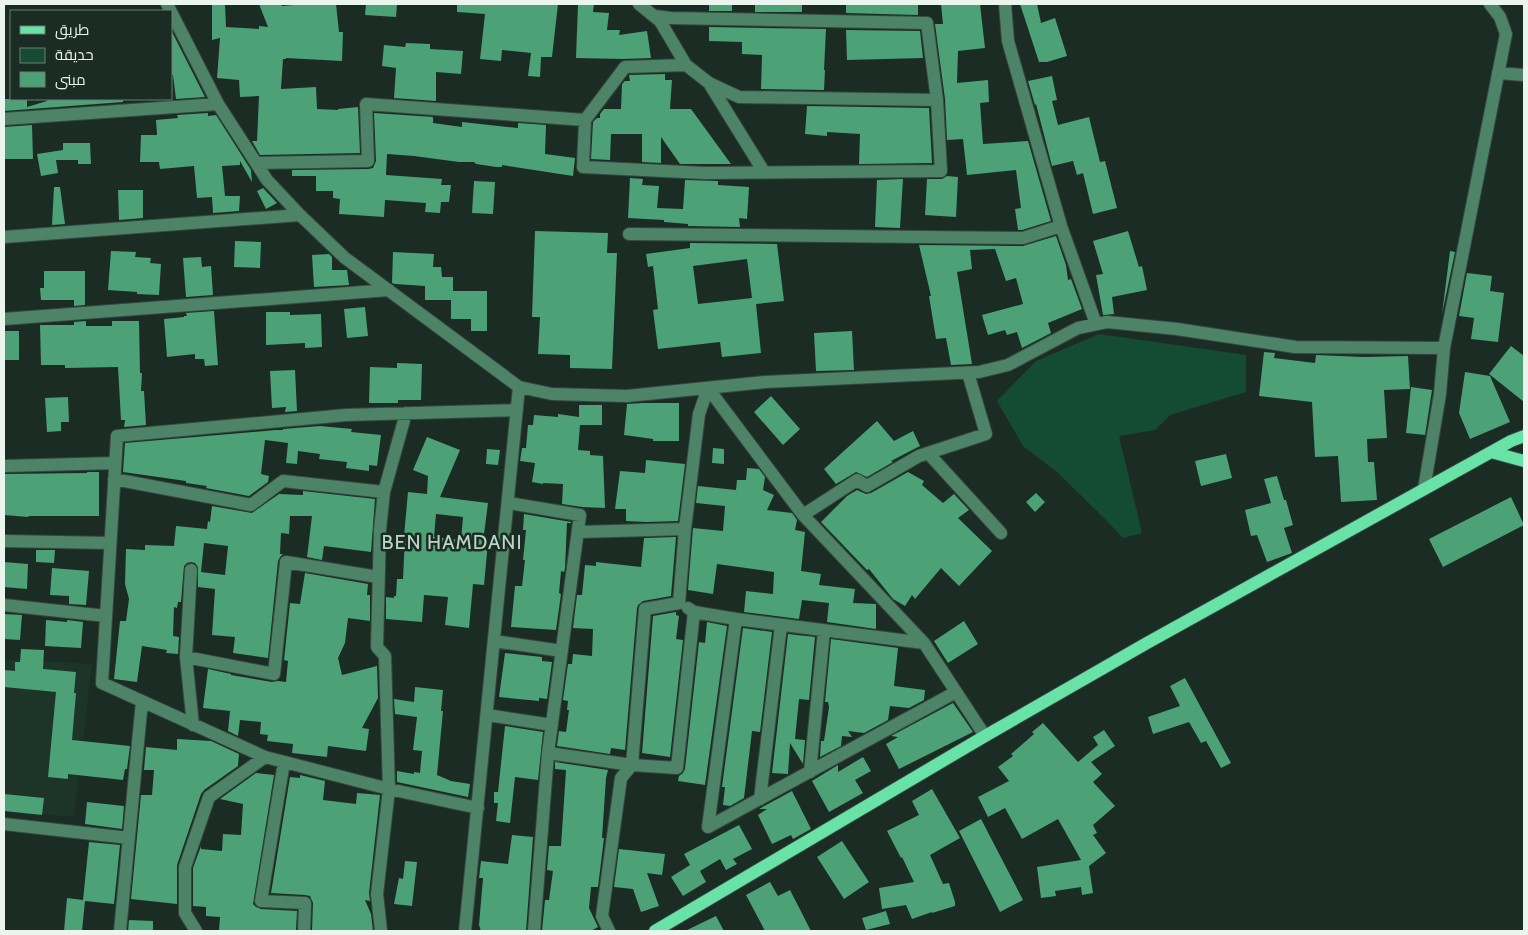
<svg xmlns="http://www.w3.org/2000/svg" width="1528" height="935" font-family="Cabin,Cairo,sans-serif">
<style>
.built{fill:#1c3528}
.green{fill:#144c33}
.building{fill:#4ca177;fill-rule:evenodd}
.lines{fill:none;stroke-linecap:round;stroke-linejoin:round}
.minor-casing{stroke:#37483f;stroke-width:14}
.major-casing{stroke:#37483f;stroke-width:14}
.minor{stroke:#4d8468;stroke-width:12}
.major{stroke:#68e2a7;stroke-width:12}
.labels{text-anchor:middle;stroke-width:5;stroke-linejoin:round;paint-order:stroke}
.quarter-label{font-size:20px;letter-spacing:1px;fill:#bed4c7;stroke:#1a2c23}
</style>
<rect width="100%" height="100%" fill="#1a2c23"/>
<!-- built -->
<path class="built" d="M4,659L92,664L74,817L4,811Z"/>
<!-- green -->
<path class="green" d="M1099,334L1246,355V392L1170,415L1155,430L1119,436L1142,533L1123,538L1106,520L1058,473L1023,446L997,401L1036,361Z"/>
<!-- building -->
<path class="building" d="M212,4H225L226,27L259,29V26L268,27L259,4H281L282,6L305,4H336L339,32H343L342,61L286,58V59H283L281,89L316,87L317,109L338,110V109L358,107L360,153L260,155L252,141H257L259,96L240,97L239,80L217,78L220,38L212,40Z
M366,4H397L396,17L365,15Z
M457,4H558L552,57H541L540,77L528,76L531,53L502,50L501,61L480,59L485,14L457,12Z
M578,4H594L593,12L609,13L607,30H620L619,35L647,31L651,58L623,59L576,58Z
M709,4H732V11H709Z
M755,4H802V12H755Z
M846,4H918V15L846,13Z
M941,4H980L985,48L958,51L957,83L988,80L989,102L980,103L983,144L1028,141L1051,221L1022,230H1018L1015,209L1021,208L1016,170L967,175L963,139L947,140L945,99L935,24H943Z
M1020,4H1037L1041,23L1055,18L1067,56L1047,62H1039Z
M709,27L826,29L824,70H825L824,90L761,89L762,55L742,54V42L709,41Z
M171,30L205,97L176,99L173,75H171Z
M846,30L920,31L923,58L847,60Z
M406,43L430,44V49L463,51L461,74L436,72V101L394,98L396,68L382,66L384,45L405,47Z
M665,74V80H672L670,109H691L731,164H680L661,137V163L642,162V134H611L610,160L591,159L593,122L597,118H600V114L604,109H621L622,84L625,81H630L629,75Z
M1052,76L1057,100L1052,101L1058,125L1089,117L1100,162L1105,161L1117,208L1093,214L1083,173L1077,175L1073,161L1052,166L1036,104L1035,105L1028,81Z
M4,99H27V107L47,101V99H123V102L4,111Z
M807,106L929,108L932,163L859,164L860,134L827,132V136L805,134Z
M208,113V116L216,115L251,170L252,182L240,161V165L222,166L225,196H240L239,211L213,213L212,197L197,198L194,166L160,169L159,162H140L141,135H157L156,120L178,118L177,115Z
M374,113L433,117V123L462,127V122L518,128V123L546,125L545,154L575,158L573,176L502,165V167H496L476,164L474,162H459L414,156L387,154L386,175L442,179L441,185H451L449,202H441L440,213L425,212L426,203L385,200L384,217L339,214L340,199L333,198V191H316V176H292V170L368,169L373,168L376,161Z
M32,125L33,159H5L4,127Z
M63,143H90L91,164H78V160H56L58,173L41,176L37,154L63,150Z
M947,176L958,177L956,217L925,215L927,179H942Z
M630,178L643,179L642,185L659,186L657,208L683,209L685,180L718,181V185L749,187L747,219L739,218L740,227L688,226V224L664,222V220L628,218Z
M903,179L900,228L875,227L877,180Z
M474,181L495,182L493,214L472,213Z
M54,187H60L65,224L52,225Z
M263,188L277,203L266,209L257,191Z
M118,190H143V218L119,220Z
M535,231L608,233L607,253H617L612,369L570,368V355L538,354L540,317H532Z
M1128,231L1139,267L1142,266L1147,290L1112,297L1114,314L1103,315L1096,275L1103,274L1093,241Z
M1056,236L1066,265L1068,280L1071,279L1082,309L1048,323L1051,333L1022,348L1017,332L1007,335L1005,330L988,335L982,315L1023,304L1016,278L1006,281L995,249L970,250L972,269L957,272L972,364L951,365L946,338L936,339L929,296H931L919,245L1023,246Z
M235,241L261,242L260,268L234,267Z
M690,243L777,244L784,301L756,304L761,353L722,357L720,342L658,349L653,310L658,309L653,266L648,267L646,254L690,248ZM747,259L752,298L698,304L693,266Z
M111,251L136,252L135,257L151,258L150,263L161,264L159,295L137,294V292L108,290Z
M1450,251L1455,252L1442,314Z
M393,252L434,254L433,267H441L442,277H453V291H487V331H471V319H451V300H425V286L395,284L392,283Z
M329,254L332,257V270H347L349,285L314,287L312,255Z
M201,257L202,267L211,266L213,295L186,297L183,258Z
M44,271H85V305L74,306V300H41L40,288H44Z
M1467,273L1492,276L1490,291L1504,293L1498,342L1471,339L1474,318L1459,316Z
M365,307L368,336L347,338L344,309Z
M214,311L218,365L205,366L204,359H195V354L167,357L164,319L184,317V316H187L186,313Z
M266,312H290V315L321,314L322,347L305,348V343L266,345Z
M86,321V326H112V321H139L140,373H142L141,391H144L146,425L124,427L125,420H121L118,367L65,368V365H41L40,325H74V322Z
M4,331H19V360H4Z
M852,331L854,370L816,371L814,333Z
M1511,346L1524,356V402L1489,374Z
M1264,352L1275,353L1274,358L1315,363L1316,355L1363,357L1408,356L1410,389L1384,390L1387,438L1367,439L1368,462H1374L1377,500L1341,502L1338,456L1315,457L1312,402L1259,396Z
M397,363L422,364L421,400H398V403H369L370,367L397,368Z
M295,370L297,411L285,412L286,407L272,408L270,371Z
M1465,372L1490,376L1510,422L1470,439L1459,413Z
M1411,387L1432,390L1425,435L1406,433Z
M771,396L800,429L783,445L754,412Z
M68,397L69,422H61V431L47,432L45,398Z
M643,403H679V441H653V439L624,435L627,404Z
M579,405H602V425H580L578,450L590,451V455L603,456L605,508L582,507L562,504L563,484L543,483V484L532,482L535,463L520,461L522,448H526L528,425H533L534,415L558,417V414L579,417Z
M877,421L894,441L913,431L920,446L891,461L893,462L867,477L856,472L836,484L824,469Z
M320,426L352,429L351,432L381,435L377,466L369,465V471L346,468L347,462L319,459L320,454L298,451L297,464L286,463L288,443L265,440L261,474L269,476L268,482L249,496L206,488L207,486L186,483V481L123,472L125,443L276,430H283V429Z
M427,437L460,450L440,497L488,503L483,542H488L484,585L473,584L469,628L445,625L448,597L424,595L422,622L386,619V597L394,598V596H396L397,579H403L405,536H404L408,492L427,494L428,476L413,470ZM436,514L463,517L461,540L434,537Z
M713,448L724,449V464L712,463Z
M487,449L500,450L498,465L486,464Z
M1226,454L1232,478L1201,486L1195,461Z
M646,460L685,464L678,521L646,522L626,521V509H615L620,471L645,473Z
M747,468L759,469L765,477L763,490L774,495L767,510L792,513L797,520L795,530L805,532L801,571L821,574L819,585L855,589L853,603L876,604V629L827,622L829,603L802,600L799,619L744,612L746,591L773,594L774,572L717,564L713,594L688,590L693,528L723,531L725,506L696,503L698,486L736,490L737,480H746Z
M87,472H99V516H29L28,517L4,515V474L87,473Z
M908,472L924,481L922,485L943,503L954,494L969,510L958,518L992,551L959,586L941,568L915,599L912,595L905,606L893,599L869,569L867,570L821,522L847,496L857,490L866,494L871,493Z
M1277,476L1284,500H1286L1293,525L1284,528L1292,553L1267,562L1257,535L1251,536L1245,510L1271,503L1264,479Z
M303,491L375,499L371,552L324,546L322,560L307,557L312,516H290L289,534L281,533L280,554H283L280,557L278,561L268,658L233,653L235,637L212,635L215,589L198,587V567L195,563L191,562L187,563L184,566L181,602H178L177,608L174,607L173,636L179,637L178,654L166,653L167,650L142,646L137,682L114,679L120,621H126L129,599L125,584L126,549L145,550V545L174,546L176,526L207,529L208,521L210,522L212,506L252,513L279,494L303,495ZM204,543L228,546L225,575L201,572Z
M1036,493L1045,502L1035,512L1026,502Z
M1511,497L1524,525L1443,567L1429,539Z
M524,514L571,522V523H567L565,568L564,572L561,571L559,593L561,594L556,630L511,627L515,586H522L525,560H523L526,530H523Z
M676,537L671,596L643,601L638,605L637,608L625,750L611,748L610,754L557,746L559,731L566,732L569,710H567L568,701L563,700L568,664H572L573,654L592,656L593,629L573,628L577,595H582L585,565L596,566V562L641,567L644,538Z
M36,550H55L54,563L36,562Z
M4,562L28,564L27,589L4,587Z
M52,568L89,571L86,605L69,604V596L50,595Z
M305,573L368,584L367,595H370V621L348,618L345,643L338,658L342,675L377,666L378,698L362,728L369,729L366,751L328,746L327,757L292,753L293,744L267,741L268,735L260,734L261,722L240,720L238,736L228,731L230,711L203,708L208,669L231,674V675L272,682L278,681L286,682L288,661L284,660L290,603L300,604Z
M676,612V615L679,616L676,639L683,640L670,757L642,753L653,616Z
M4,614L22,615L20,640L4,639Z
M46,620L67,622V620L83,622L81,648L45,646Z
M964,621L978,644L948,663L934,641Z
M707,622L727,626L705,785L678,781L679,776L683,773L685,769L699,642L705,643Z
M743,628L772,632L760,732L752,731L744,798L730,806L723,805L725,787H722Z
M788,634L815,637L809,700L799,699L795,739L805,740L803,764L790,743L788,774L772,773Z
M831,639L898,648L894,686L925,690L924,700L909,708L890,706L888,720L864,733L848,731L852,737L842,736L841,746L820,757L821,741H824L829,707L828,702H825Z
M21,649L44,650L43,669L76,672L74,693H76L72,740L130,746L127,769H125L123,780L68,774V779L48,777L56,692L4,687V670L15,671V662H20Z
M505,653L542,657V661L552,662L547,699L539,698V701L499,697Z
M1185,678L1231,763L1221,768L1206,741L1201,743L1189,722L1153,734L1148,717L1180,706L1170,686Z
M415,687L443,690L441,711H443L437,775L451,781L470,784L468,797L397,782V771L414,774V772L420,773L422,751L413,750L417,717L395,714L394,699L414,702Z
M953,703L973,732L899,769L886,744L898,737L891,736Z
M1043,723L1078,762L1098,745L1093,737L1104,730L1115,746L1091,762L1102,774L1093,782L1115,806L1093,825L1097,833L1093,835L1106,853L1089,866L1093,893L1082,895L1081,887L1055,891L1056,896L1041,898L1037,867L1081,860L1058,819L1022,839L1005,808L988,817L978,797L1009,781L998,767L1013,756L1011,754L1034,734L1032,732Z
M505,726L543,732L538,780L515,777L510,823L496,821L498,803H494V792H498Z
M177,739L211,741L239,754L238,766L204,790L201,794L177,865V904L131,899L141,795H152L154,770H144L146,747L177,750Z
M863,757L871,771L855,780L863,793L829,812L812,781L838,765V772Z
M555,762L608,770L606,778L602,838H604L598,887H591L589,908L598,927L591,931H542L545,900H549L553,871L547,870L549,846H561L566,770L555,769Z
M256,773L274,775L253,904L256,907L261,909L297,911L296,931L219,930L220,917L206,916V907L193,906V868L201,846V849L222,851L223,834L241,835L243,804L220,799Z
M300,775L325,781L323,800L356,804L357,793L380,795L369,893L370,901L365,900L371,914L373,931H312L313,903L310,896L305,895L271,893L290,777L300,778Z
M932,789L960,838L930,855L943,884L949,883L955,902V906L932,913V912L912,919L906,905L882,909L879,888L914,882L902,857L901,858L887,831L919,815L912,801Z
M792,791L811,829L793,839L791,835L772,844L758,815L767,809H759Z
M4,794L44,798L42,815L4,811Z
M87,802L124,806L122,829L85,824Z
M981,819L1023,900L1000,912L959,831Z
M739,825L752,849L733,859L737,864L726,870L720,859L700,871L706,882L683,896L671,877L690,865L684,854Z
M512,835L533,837L526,931H481L479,925L483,878H479L481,861L508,864Z
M842,841L869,882L844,899L817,857Z
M89,842L120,845L114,904L85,901L82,931H64L67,898L83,900Z
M619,849L665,854L662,875L647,873L659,906L641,912L633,889L614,887Z
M405,861L417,862L412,906L394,904L399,878L403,879Z
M770,882L778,896L790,890L811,931H765L746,895Z
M886,911L890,924L866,930L862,918Z
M716,916L724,931H685Z
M129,920L153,921V931H128Z"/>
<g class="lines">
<defs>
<path id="minor" d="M167,4L218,104L267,180L300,215L345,258L519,387L552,394L627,396L765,382L979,372L1008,365L1078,328L1107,322L1177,329L1295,347L1444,348
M639,4L660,21L686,65L709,83L739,97L937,100
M1005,4L1008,41L1061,226L1096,324
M654,16L671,18L927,23L937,100L941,171L704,173L583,167L585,120L625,67L686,65
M1498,73L1524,75
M709,83L764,172
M4,119L218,104
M256,163L368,161L366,104L585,120
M629,234L1023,238L1061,226
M4,237L300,215
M4,319L389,290
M928,453L1001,533
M4,466L115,463
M114,479L251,505L283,481L384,492
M1424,489L1440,394L1444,348L1506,34L1500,17L1490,4
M508,503L580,515L548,753
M803,515L857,480L867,486L919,456L986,434L968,373
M578,532L685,529
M4,541L110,543
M191,570L186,657L193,725
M4,605L106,616
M688,608L694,612L736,619L924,643
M494,641L562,651
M186,657L274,674L286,562L378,577
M487,715L552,725
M284,762L261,901L305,903L304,931
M810,772L824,631
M760,799L781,625
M478,808L389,789L265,757L102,683L117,436L346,415L517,410
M4,824L129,838
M708,827L956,692
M708,827L736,619
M120,931L142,701
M196,931L185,913V867L209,797L265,757
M381,931L377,894L389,789L385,656L377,647L380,529L384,492L406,413
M465,931L519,387
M534,931L548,753L632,765L645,609L679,603L685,529L699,414L708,388L803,515L924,643L985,736
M609,931L602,916L621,778L632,765L677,768L694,612"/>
<path id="major" d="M1491,452L1524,461
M655,931L985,736L1147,643L1511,441L1524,436"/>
</defs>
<!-- minor casing -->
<use href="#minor" class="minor-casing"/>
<!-- major casing -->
<use href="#major" class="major-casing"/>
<!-- minor -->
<use href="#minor" class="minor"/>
<!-- major -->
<use href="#major" class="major"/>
</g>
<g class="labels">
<!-- quarter labels -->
<g class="quarter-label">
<text x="452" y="549">BEN HAMDANI</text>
</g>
</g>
<!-- border -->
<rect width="1528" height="935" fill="none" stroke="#eaf5ee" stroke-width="10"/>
<!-- legend -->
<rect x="10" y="10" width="162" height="90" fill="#1a2c23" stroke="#6d7c74"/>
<rect x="20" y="26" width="25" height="8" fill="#68e2a7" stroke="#6d7c74"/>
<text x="55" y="35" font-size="15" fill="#eaf5ee">طريق</text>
<rect x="20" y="48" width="25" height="15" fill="#144c33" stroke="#6d7c74"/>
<text x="55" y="60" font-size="15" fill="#eaf5ee">حديقة</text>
<rect x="20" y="72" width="25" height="15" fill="#4ca177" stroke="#6d7c74"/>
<text x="55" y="85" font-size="15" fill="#eaf5ee">مبنى</text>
</svg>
